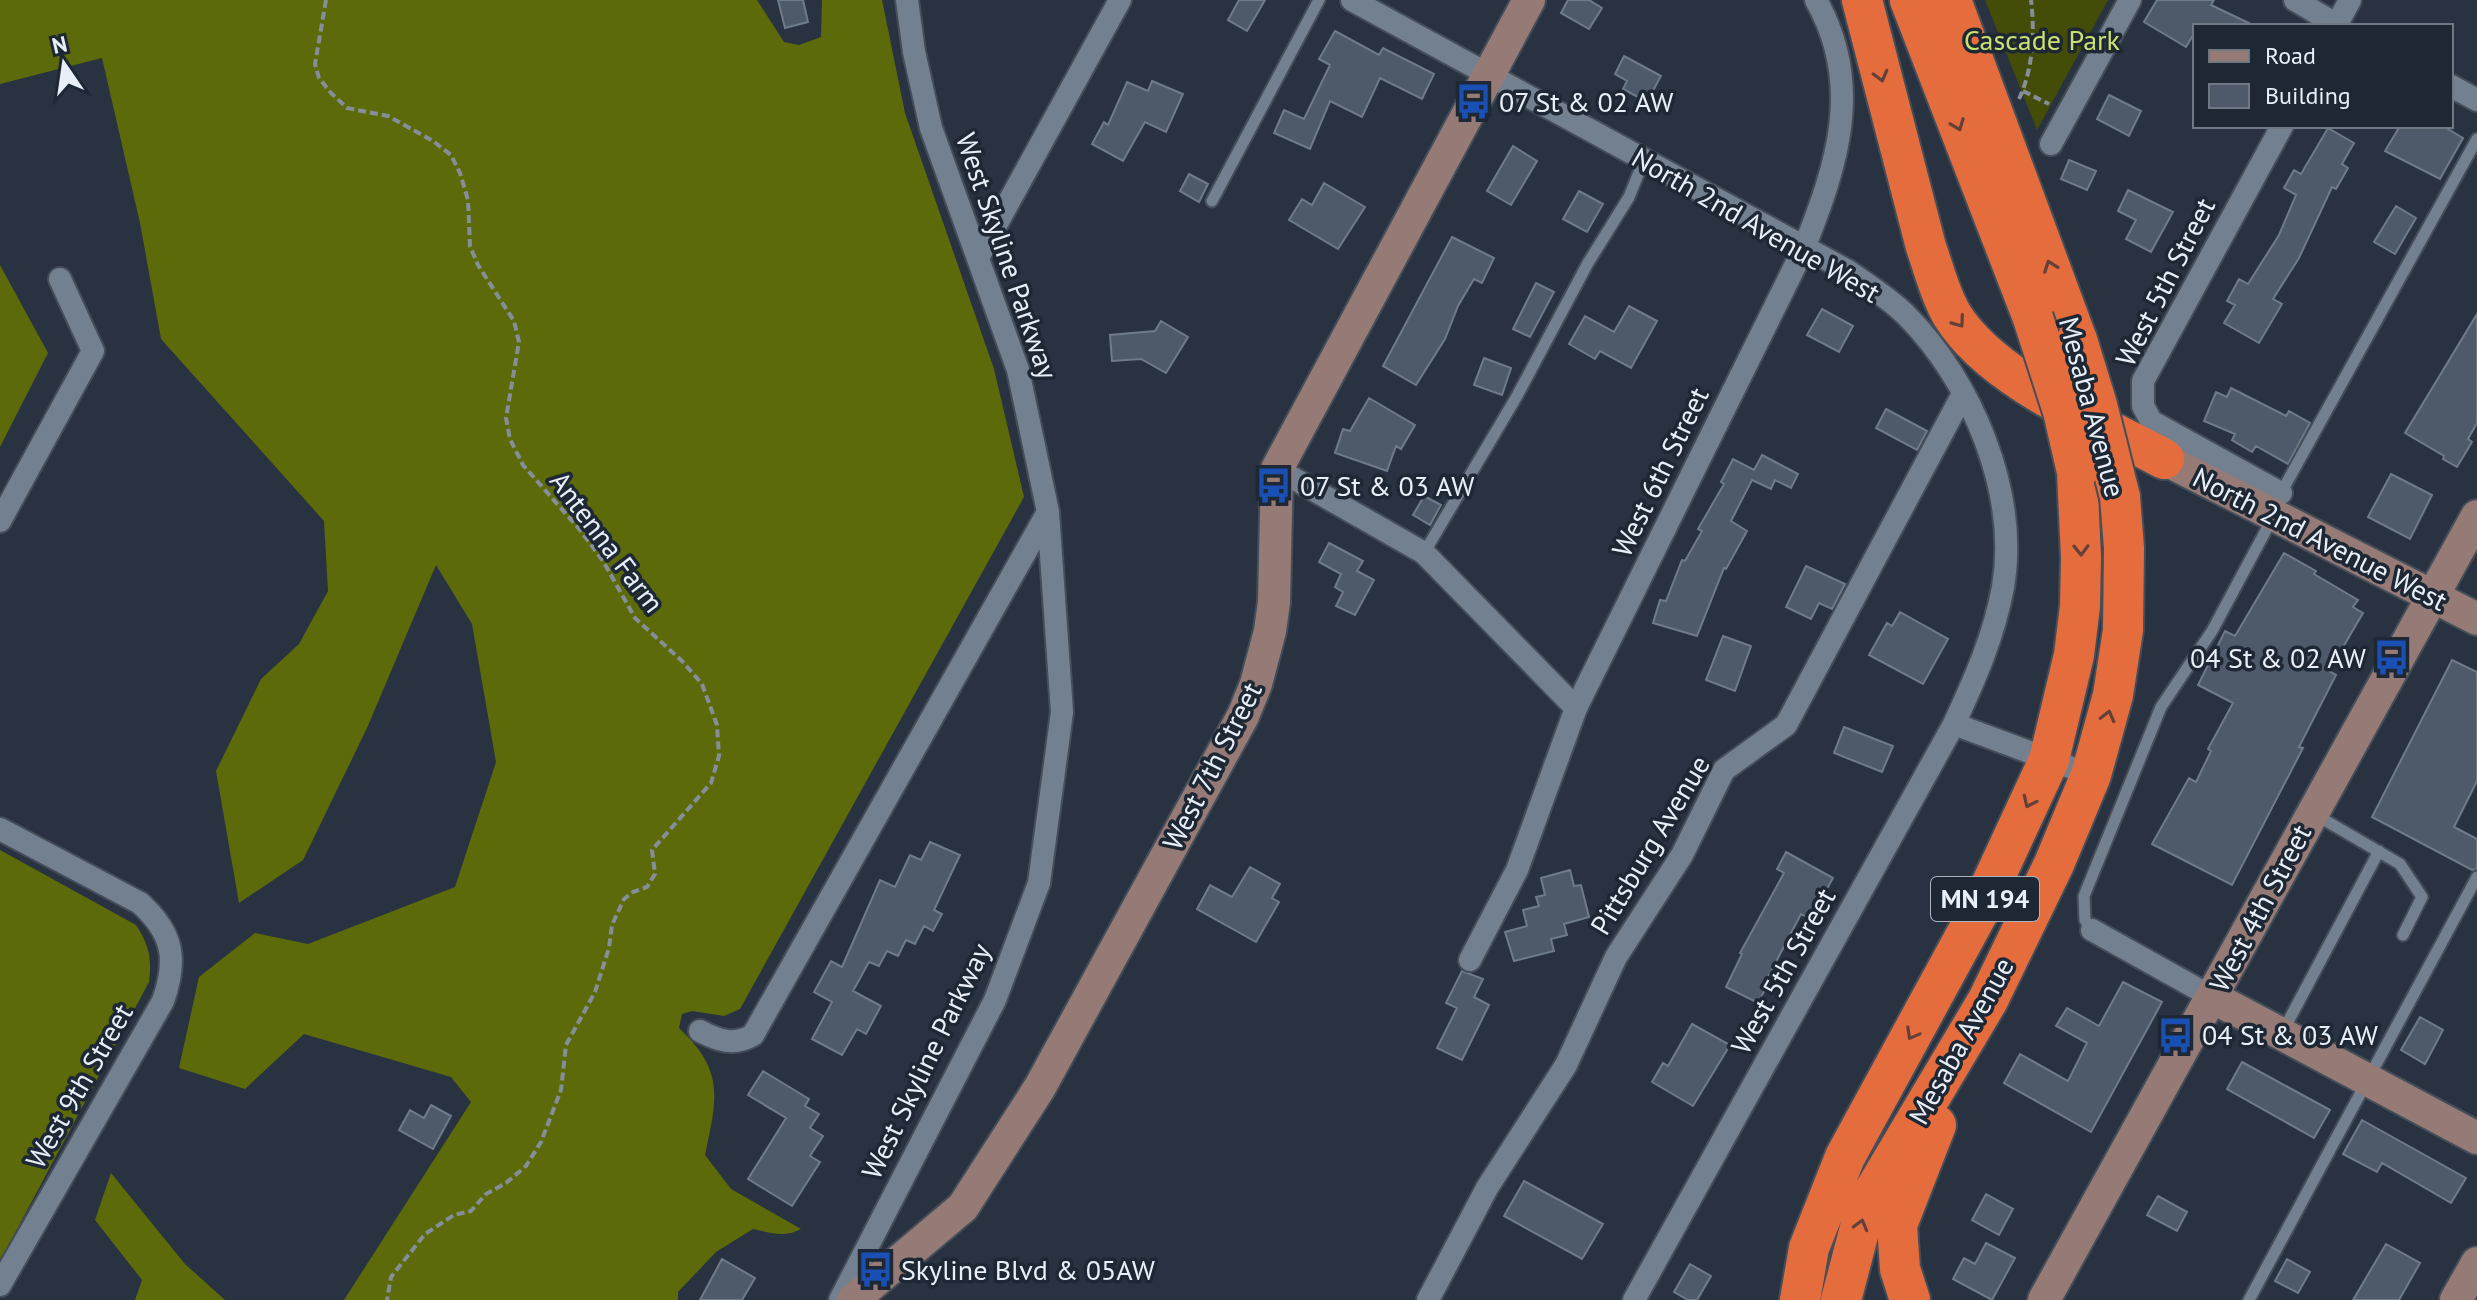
<svg xmlns="http://www.w3.org/2000/svg" width="2477" height="1300" font-family="'PT Sans',sans-serif">
<style>
.green{fill:#444d08}
.forest{fill:#5d6a0a}
.building{fill:#4e5a69;stroke:#6e7b8a;stroke-width:2}
.lines{fill:none;stroke-linecap:round;stroke-linejoin:round}
.lane-casing{stroke:#444d58;stroke-width:15}
.street-casing{stroke:#444d58;stroke-width:26}
.secondary-casing{stroke:#444d58;stroke-width:36}
.highway-casing{stroke:#444d58;stroke-width:44}
.path{stroke:#868e9a;stroke-width:4;stroke-dasharray:8 4;stroke-linecap:butt}
.lane{stroke:#73808f;stroke-width:11}
.street{stroke:#73808f;stroke-width:22}
.secondary{stroke:#957a76;stroke-width:32}
.highway{stroke:#e56c3d;stroke-width:40}
.highway-bridge-casing{stroke:#444d58;stroke-width:44;stroke-linecap:butt}
.highway-bridge{stroke:#e56c3d;stroke-width:40}
.oneway{stroke:#644038}
.labels{text-anchor:middle;stroke-width:7;stroke-linejoin:round;paint-order:stroke}
.shield{fill:#1e2835;stroke:#abb3be;stroke-width:2}
.shield-label{font-size:26px;font-weight:bold;fill:#e8eff8}
.park-label{font-size:28px;fill:#cbe06e;stroke:#1e2835}
.poi-label{font-size:28px;fill:#e8eff8;stroke:#1e2835;text-anchor:start}
.street-label{font-size:28px;fill:#e8eff8;stroke:#1e2835}
</style>
<rect width="100%" height="100%" fill="#283240"/>
<!-- green -->
<path class="green" d="M1985,0H2108L2037,130Z"/>
<!-- forest -->
<path class="forest" d="M0,0H757L784,42L799,45L821,37L822,0H882L905,113L994,369L1024,497L740,1009L724,1016L692,1011L682,1014L679,1028C725,1071 717,1098 705,1155L731,1189L801,1229C784,1238 771,1233 753,1229L716,1252L678,1292V1300H344L471,1102L451,1077L304,1034L245,1089L179,1068L199,977L255,933L308,944L455,887L496,762L472,624L436,565L367,728L303,860L239,903L216,771L261,679L299,644L328,591L324,521L161,339L140,223L102,58L0,84Z
M0,265L48,353L0,447Z
M0,850L136,925C149,945 152,958 149,982L0,1261Z
M111,1173L185,1264L225,1300H135L142,1280L95,1220Z"/>
<!-- building -->
<path class="building" d="M778,0H803L808,22L785,28Z
M1239,0H1265L1247,31L1228,20Z
M1568,0H1589L1602,8L1589,29L1561,13Z
M2157,0H2214L2211,5L2255,26H2195V32L2186,47L2144,22Z
M1335,31L1379,55L1383,48L1434,74L1422,99L1380,78L1362,117L1330,101L1310,149L1274,133L1284,110L1304,119L1330,65L1319,59Z
M1624,56L1661,76L1647,102L1623,89L1627,81L1615,74Z
M1152,81L1183,94L1166,132L1145,122L1123,161L1092,144L1104,122L1108,125L1127,82L1148,91Z
M2109,95L2141,111L2129,136L2097,119Z
M2400,126H2443L2463,138L2440,179L2385,151Z
M2328,128L2354,143L2342,164L2348,168L2336,189L2332,187L2299,258L2273,299L2282,304L2259,343L2224,323L2235,305L2227,301L2239,279L2248,284L2279,235L2296,195L2284,188L2294,170L2301,174Z
M1513,146L1537,161L1511,205L1487,191Z
M2069,160L2096,171L2087,190L2061,179Z
M1189,174L1208,184L1199,202L1180,191Z
M1324,183L1365,207L1338,249L1289,220L1302,199L1312,205Z
M2128,190L2173,212L2151,252L2126,239L2136,220L2118,211Z
M1579,191L1603,204L1587,232L1563,219Z
M2396,206L2416,218L2395,254L2374,242Z
M1452,237L1494,258L1482,283L1474,279L1458,306L1445,339L1416,385L1383,366Z
M1536,283L1554,292L1530,337L1513,329Z
M1629,306L1657,321L1631,368L1600,351L1595,359L1569,344L1585,316L1614,332Z
M1822,309L1853,326L1839,352L1807,335Z
M2477,314V423L2468,439L2472,442L2457,467L2443,459L2444,456L2405,433Z
M1161,321L1188,337L1166,373L1141,359L1112,361L1110,335L1155,331Z
M1484,358L1511,368L1502,395L1474,385Z
M2231,388L2286,416L2289,411L2310,423L2288,464L2256,446L2252,452L2232,440L2235,434L2204,421L2216,392L2227,397Z
M1369,398L1415,425L1401,449L1396,446L1387,471L1335,453L1343,429L1350,431Z
M1886,409L1927,431L1917,450L1876,428Z
M1762,455L1798,474L1791,488L1775,480L1771,489L1752,480L1731,521L1747,531L1726,569L1724,568L1697,636L1653,623L1660,600L1666,601L1682,560L1685,561L1702,531L1698,529L1724,484L1721,482L1733,459L1754,470Z
M2391,474L2432,495L2410,539L2368,517Z
M1424,496L1441,505L1430,525L1413,515Z
M1329,543L1363,561L1357,571L1374,580L1355,615L1336,606L1343,592L1335,587L1341,574L1319,562Z
M2284,553L2316,571L2314,574L2358,600L2353,607L2363,613L2329,671L2336,675L2299,747L2303,748L2232,885L2152,844L2189,778L2196,782L2211,751L2208,749L2233,703L2198,685L2225,631L2235,636Z
M1806,566L1845,584L1832,609L1819,603L1811,619L1786,607Z
M1900,612L1948,639L1923,684L1869,655L1887,623L1892,626Z
M1723,636L1751,646L1735,691L1706,680Z
M2452,660L2477,672V781L2454,827L2477,839V869L2472,870L2372,817Z
M1844,727L1893,746L1882,772L1834,753Z
M930,842L960,855L934,910L942,914L933,931L924,926L915,944L906,940L898,956L887,951L879,966L869,962L853,991L881,1006L866,1034L857,1029L842,1055L812,1039L832,1002L814,992L831,961L842,967L880,880L895,887L910,855L921,860Z
M1786,852L1833,878L1810,919L1801,914L1767,979L1770,980L1758,1003L1726,987L1742,954L1740,953L1784,873L1777,869Z
M1250,867L1280,884L1272,898L1279,902L1256,942L1197,909L1210,885L1232,897Z
M1570,870L1574,886L1581,885L1589,917L1564,924L1567,935L1551,939L1554,951L1514,961L1505,932L1527,926L1523,910L1539,906L1536,897L1545,895L1541,878Z
M1462,971L1483,979L1474,997L1489,1005L1462,1060L1437,1048L1457,1008L1446,1003Z
M2123,982L2162,1002L2091,1132L2004,1083L2020,1054L2068,1081L2087,1043L2056,1026L2067,1008L2099,1026Z
M2420,1017L2443,1030L2425,1064L2401,1050Z
M1692,1024L1730,1045L1693,1106L1652,1082L1663,1063L1668,1066Z
M2242,1062L2330,1110L2314,1138L2227,1089Z
M763,1071L809,1099L805,1106L819,1114L810,1128L823,1136L810,1156L820,1162L792,1206L748,1179L786,1118L748,1095Z
M431,1105L451,1116L433,1149L399,1130L410,1110L424,1118Z
M2362,1120L2466,1178L2451,1203L2382,1163L2377,1172L2343,1154Z
M1524,1181L1603,1224L1582,1259L1504,1216Z
M1986,1194L2013,1209L1999,1235L1972,1220Z
M2158,1196L2187,1212L2177,1231L2147,1215Z
M1986,1243L2015,1258L1992,1300L1953,1279L1964,1258L1975,1264Z
M2386,1244L2420,1263L2399,1300H2353Z
M722,1259L755,1278L742,1300H700Z
M2287,1259L2310,1272L2298,1293L2275,1281Z
M1690,1264L1711,1276L1697,1300H1688L1674,1292Z"/>
<g class="lines">
<defs>
<path id="lane" d="M1212,201L1319,0
M2281,493L2477,139
M1424,553L1517,396L1588,263L1629,197L1644,160
M2316,815L2400,864L2422,897L2403,935
M2092,930L2085,920L2084,896L2161,707L2212,631L2272,519
M2282,1033L2379,851
M2249,1300L2477,877"/>
<path id="street" d="M1352,0L1848,271C1868,285 1889,298 1906,315C1972,381 2019,493 2003,587C1994,636 1975,679 1954,724L1634,1300
M2295,0L2339,26
M2336,26L2350,0
M2451,86L2477,100
M2051,144L2130,0
M979,256L1120,0
M1277,469L1424,553L1576,708
M2281,493L2151,421L2143,406V381L2282,126
M0,521L93,351L60,279
M1954,724L2091,775
M0,829L140,903C173,933 178,959 163,1001L0,1285
M2092,930L2212,997
M1470,960L1517,870L1576,708L1804,248C1837,165 1864,85 1816,0
M700,1031C719,1041 734,1046 753,1035L1048,512
M840,1300L995,1000L1039,883L1062,712L1048,512L1018,370L931,128L914,52L907,0
M1428,1300L1487,1188L1566,1065L1616,957L1682,855L1724,770L1786,725L1963,394"/>
<path id="secondary" d="M2164,459L2477,619
M2212,997L2477,1138
M853,1300L963,1207L1040,1087L1243,716L1256,684L1270,631L1274,602L1277,469L1529,0
M2044,1300L2477,516
M2456,1300L2477,1263"/>
<path id="highway" d="M1862,0L1926,247C1934,269 1940,295 1952,315C1991,379 2099,424 2164,459
M1910,0L2033,318
M1951,0L2077,340
M1800,1300L1809,1248L1845,1157L1980,909L2049,760L2074,655L2080,606L2081,557L2077,472
M1841,1300L1866,1205L1988,1000L2054,864L2091,775L2113,695L2123,630L2124,548L2120,497
M1910,1300L1900,1269L1897,1225L1936,1125"/>
</defs>
<!-- lane casing -->
<use href="#lane" class="lane-casing"/>
<!-- street casing -->
<use href="#street" class="street-casing"/>
<!-- secondary casing -->
<use href="#secondary" class="secondary-casing"/>
<!-- highway casing -->
<use href="#highway" class="highway-casing"/>
<!-- path -->
<path class="path" d="M326,0L315,64L319,78L331,93L347,108L388,116L433,141L451,155L460,173L468,200L470,246L478,265L514,321L519,342L506,418L510,439L523,465L580,530L603,561L635,618L682,661L702,684L717,725L719,756L711,783L652,850L655,874L647,887L633,892L624,899L612,925L609,948L595,992L566,1045L561,1090L541,1142L526,1166L506,1183L486,1194L471,1211L454,1215L425,1234L391,1277L387,1300
M2023,91L2049,104
M2019,99C2033,69 2035,33 2031,0"/>
<!-- lane -->
<use href="#lane" class="lane"/>
<!-- street -->
<use href="#street" class="street"/>
<!-- secondary -->
<use href="#secondary" class="secondary"/>
<!-- highway -->
<use href="#highway" class="highway"/>
<defs>
<path id="highway-bridge" d="M2033,318L2063,411L2077,472
M2077,340L2097,405L2120,497"/>
</defs>
<!-- highway-bridge casing -->
<use href="#highway-bridge" class="highway-bridge-casing"/>
<!-- highway-bridge -->
<use href="#highway-bridge" class="highway-bridge"/>
</g>
<!-- one-way arrows -->
<defs><path id="oneway-chevron" d="M-2-3.5L2.5 0L-2 3.5" fill="none" stroke-width="1.6" stroke-linecap="round" stroke-linejoin="round" transform="scale(2)"/></defs>
<g class="oneway">
<use href="#oneway-chevron" transform="translate(1881 76) rotate(75)"/>
<use href="#oneway-chevron" transform="translate(1958 125) rotate(69)"/>
<use href="#oneway-chevron" transform="translate(2050 266) rotate(-110)"/>
<use href="#oneway-chevron" transform="translate(1959 322) rotate(54)"/>
<use href="#oneway-chevron" transform="translate(2081 550) rotate(89)"/>
<use href="#oneway-chevron" transform="translate(2108 716) rotate(-76)"/>
<use href="#oneway-chevron" transform="translate(2029 802) rotate(115)"/>
<use href="#oneway-chevron" transform="translate(1912 1034) rotate(119)"/>
<use href="#oneway-chevron" transform="translate(1861 1225) rotate(-75)"/>
</g>
<!-- icons -->
<defs>
<symbol id="bus-bare" viewBox="-9 -9 18 18"><path d="M-5-6H5V4H4V6H2V4H-2V6H-4V4H-5ZM-3.5-4V0h7V-4ZM-3.5 1.2v1.5H-2V1.2ZM2 1.2v1.5H3.5V1.2Z" fill="#1a4fb4" stroke="#1e2835" stroke-width="2.5" paint-order="stroke"/></symbol>
</defs>
<g fill-rule="evenodd">
<use href="#bus-bare" x="1448" y="76" width="51" height="51"/>
<use href="#bus-bare" x="1248" y="460" width="51" height="51"/>
<use href="#bus-bare" x="2366" y="632" width="51" height="51"/>
<use href="#bus-bare" x="2150" y="1010" width="51" height="51"/>
<use href="#bus-bare" x="850" y="1244" width="51" height="51"/>
</g>
<g class="labels">
<!-- shield labels -->
<rect class="shield" x="1931" y="877" width="108" height="44" rx="6"/>
<g class="shield-label">
<text x="1985" y="908">MN 194</text>
</g>
<!-- park labels -->
<g class="park-label">
<text x="2042" y="50">Cascade Park</text>
</g>
<!-- poi labels -->
<g class="poi-label">
<text x="1499" y="112">07 St &amp; 02 AW</text>
<text x="1300" y="496">07 St &amp; 03 AW</text>
<text x="2366" y="668" text-anchor="end">04 St &amp; 02 AW</text>
<text x="2202" y="1045">04 St &amp; 03 AW</text>
<text x="901" y="1280">Skyline Blvd &amp; 05AW</text>
</g>
<!-- street labels -->
<g class="street-label">
<text transform="translate(1756 225) rotate(30)" y="10">North 2nd Avenue West</text>
<text transform="translate(1007 256) rotate(71)" y="10">West Skyline Parkway</text>
<text transform="translate(2165 282) rotate(-63)" y="10">West 5th Street</text>
<text transform="translate(2092 407) rotate(75)" y="10">Mesaba Avenue</text>
<text transform="translate(1660 472) rotate(-64)" y="10">West 6th Street</text>
<text transform="translate(2320 539) rotate(27)" y="10">North 2nd Avenue West</text>
<text transform="translate(607 542) rotate(53)" y="10">Antenna Farm</text>
<text transform="translate(1212 766) rotate(-63)" y="10">West 7th Street</text>
<text transform="translate(1650 845) rotate(-59)" y="10">Pittsburg Avenue</text>
<text transform="translate(2260 908) rotate(-62)" y="10">West 4th Street</text>
<text transform="translate(1783 971) rotate(-61)" y="10">West 5th Street</text>
<text transform="translate(1961 1041) rotate(-61)" y="10">Mesaba Avenue</text>
<text transform="translate(926 1061) rotate(-64)" y="10">West Skyline Parkway</text>
<text transform="translate(79 1086) rotate(-60)" y="10">West 9th Street</text>
</g>
</g>
<!-- legend -->
<rect x="2193" y="24" width="260" height="104" fill="#1e2835" stroke="#6f7883" stroke-width="2"/>
<rect x="2209" y="50" width="40" height="12" fill="#957a76" stroke="#6f7883" stroke-width="2"/>
<text x="2265" y="64" font-size="24" fill="#e8eff8">Road</text>
<rect x="2209" y="84" width="40" height="24" fill="#4e5a69" stroke="#6f7883" stroke-width="2"/>
<text x="2265" y="104" font-size="24" fill="#e8eff8">Building</text>
<!-- north arrow -->
<g transform="translate(64 64) rotate(347)" stroke="#1e2835" stroke-width="6" paint-order="stroke">
<path d="M0-6L14 30L0 20L-14 30Z" fill="#e8eff8"/>
<text y="-12" font-size="22" font-weight="bold" text-anchor="middle" fill="#e8eff8">N</text>
</g>
</svg>
